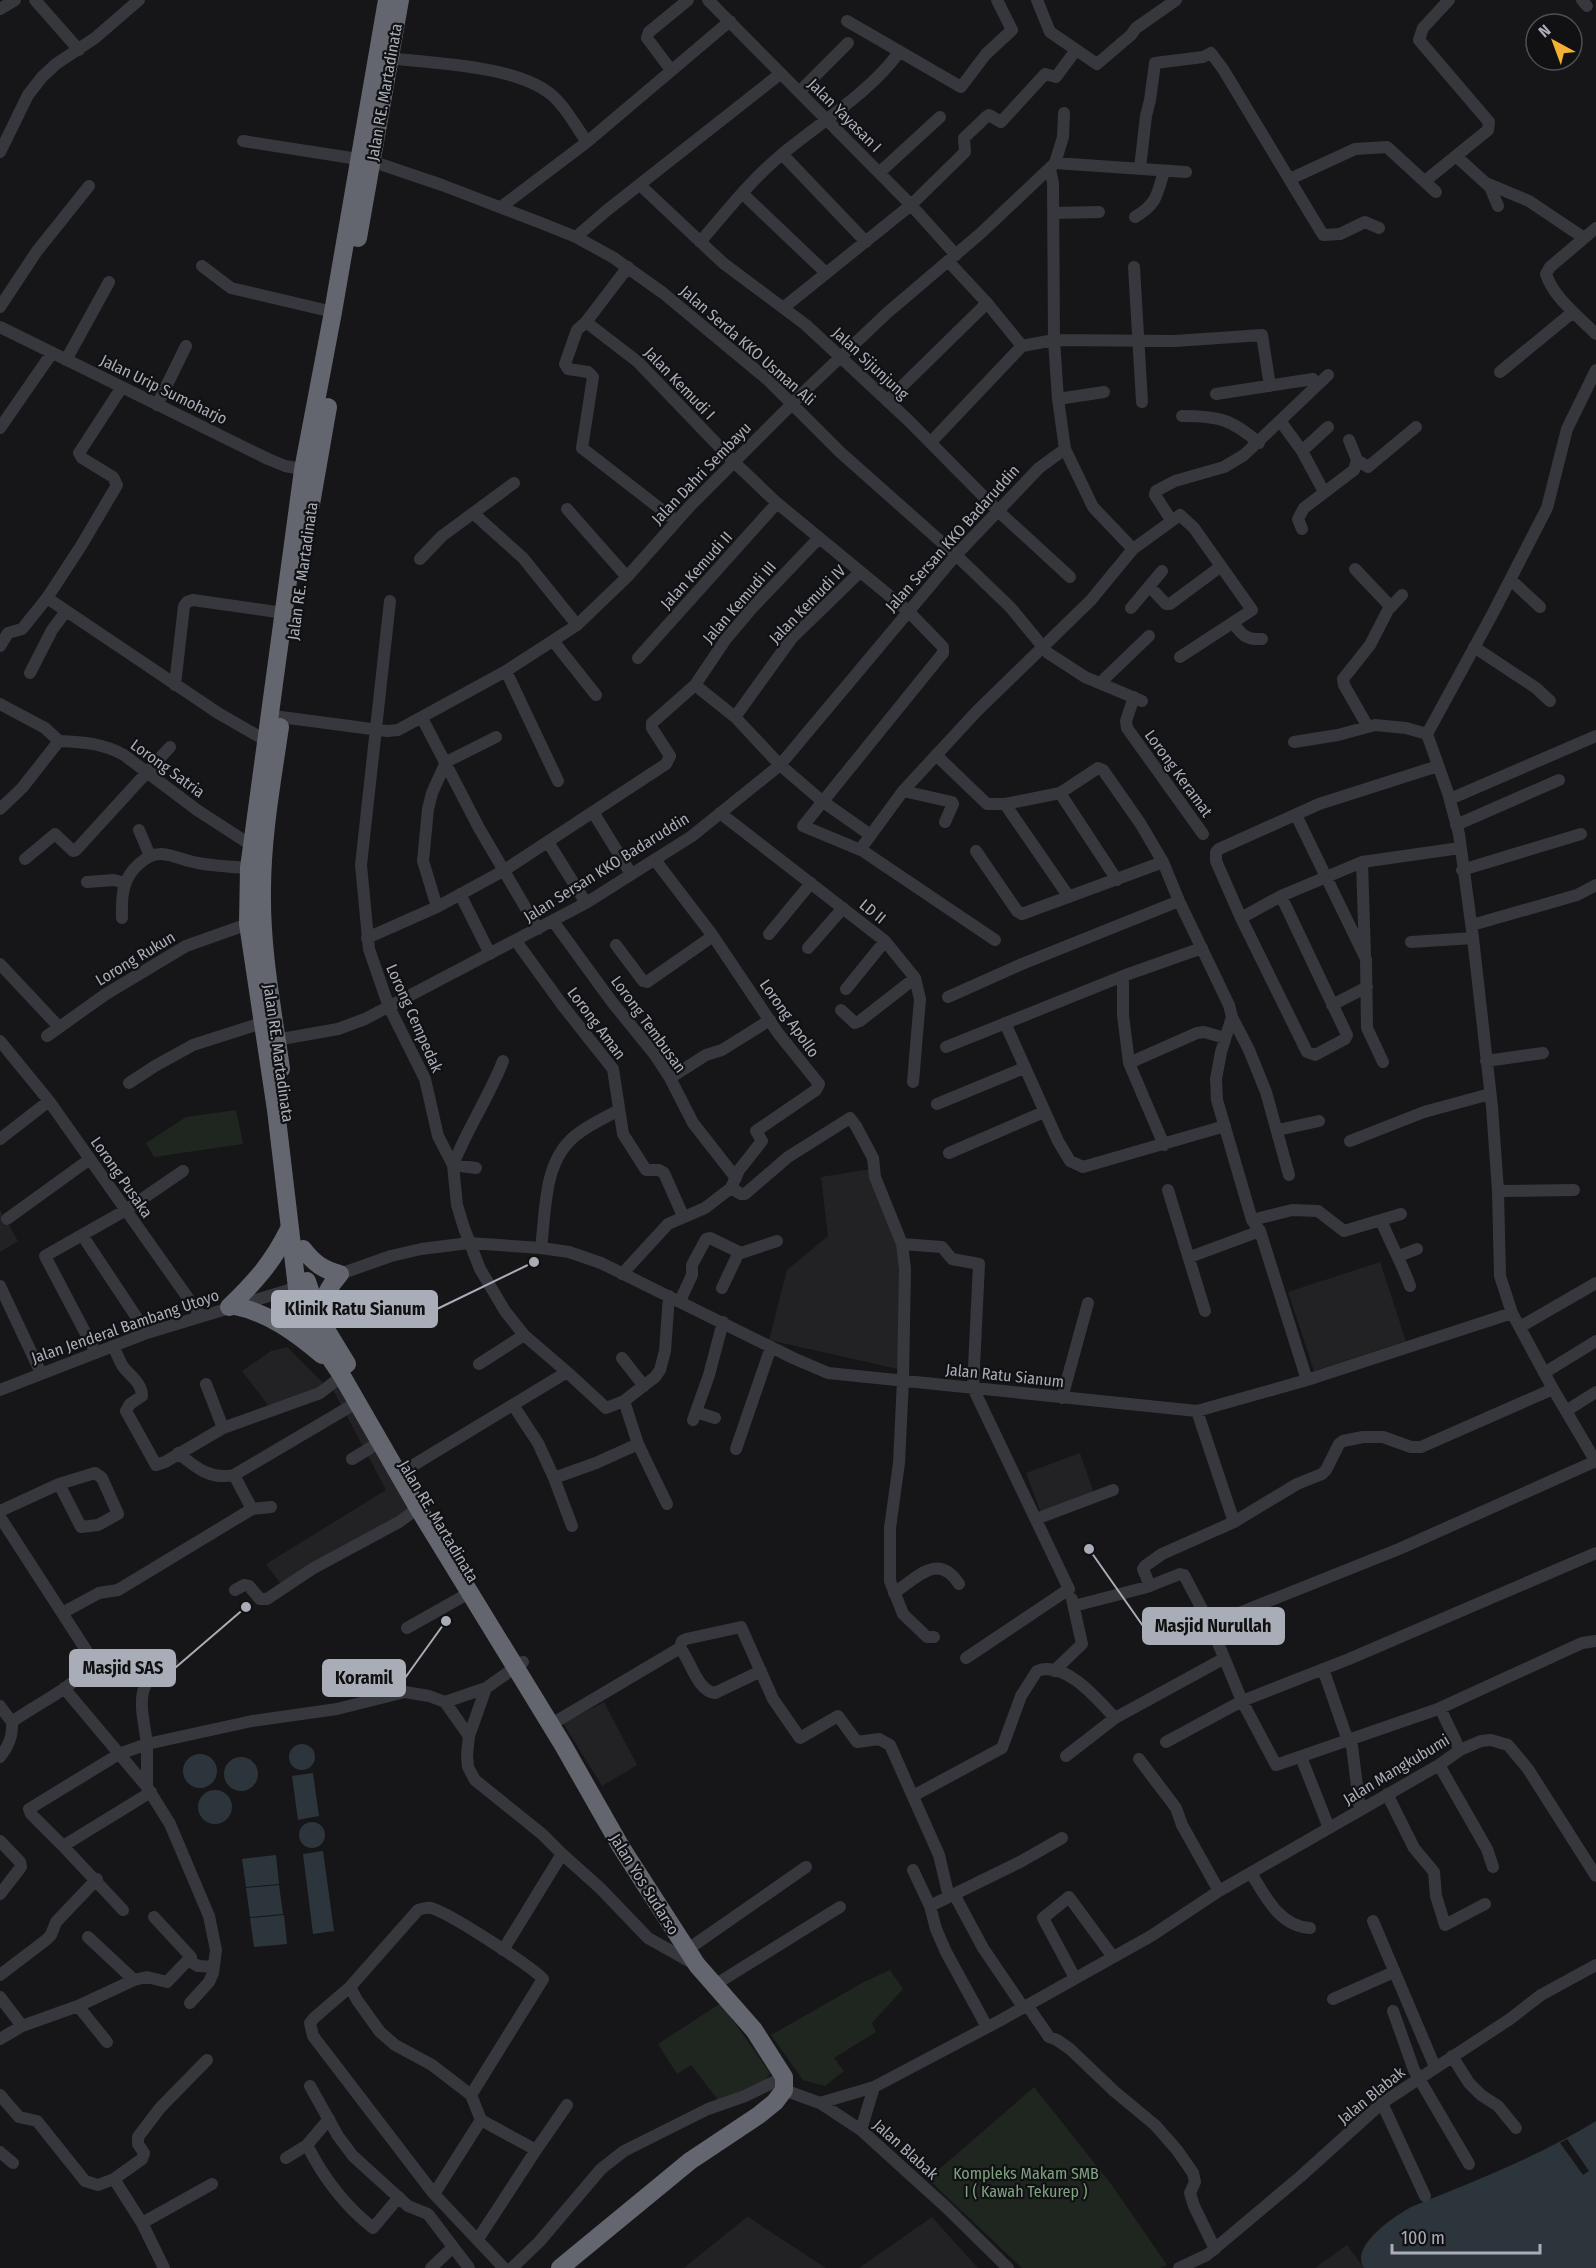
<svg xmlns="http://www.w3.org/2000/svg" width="1596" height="2268" font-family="'Fira Sans Condensed',sans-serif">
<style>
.built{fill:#222225}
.green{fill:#1e261f}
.water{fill:#2c353c}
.pier{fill:#161618}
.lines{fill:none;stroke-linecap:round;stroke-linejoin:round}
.minor{stroke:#37383d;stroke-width:12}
.highway{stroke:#63666e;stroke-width:18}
.labels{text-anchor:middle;stroke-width:4.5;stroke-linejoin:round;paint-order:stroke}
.street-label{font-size:16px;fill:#a8adb8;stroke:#111113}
.park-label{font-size:16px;fill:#7fa381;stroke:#111113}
.leader{fill:none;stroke:#a8adb8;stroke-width:2}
.callout-dot{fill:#a8adb8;stroke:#111113;stroke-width:2}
.callout{fill:#a8adb8;stroke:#a8adb8;stroke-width:2}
.callout-label{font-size:18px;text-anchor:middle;font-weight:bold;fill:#111}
</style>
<rect width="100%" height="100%" fill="#161618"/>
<!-- built -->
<path class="built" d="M871,1169L894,1228L900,1274L898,1369L769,1340L787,1270L828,1236L821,1177Z
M0,1210L18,1241L0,1252Z
M1380,1262L1406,1341L1314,1371L1288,1292Z
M287,1347L325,1385L270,1408L242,1371L271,1351Z
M340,1383L414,1507L281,1584L266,1564L386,1490L331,1386Z
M1080,1453L1094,1494L1041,1513L1026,1473Z
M604,1702L637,1765L602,1786L563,1723Z
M748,2216V2217L826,2268H684Z
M932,2217L978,2268H859Z
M1347,2245L1364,2268H1315Z"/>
<!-- green -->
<path class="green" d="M236,1110L243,1144L154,1157L146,1143L186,1117Z
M890,1970L903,1989L872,2023L876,2032L834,2058L844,2071L825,2086L803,2080L771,2035L862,1983Z
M721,2003L770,2073L763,2084L718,2100L691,2065L677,2074L658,2044Z
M1034,2087L1111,2184L1167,2265L1160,2268H1022L928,2179Z"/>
<!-- water -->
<path class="water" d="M289 1757a13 13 0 1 1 26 0a13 13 0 1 1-26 0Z
M183 1771a17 17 0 1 1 34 0a17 17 0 1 1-34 0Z
M224 1774a17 17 0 1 1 34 0a17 17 0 1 1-34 0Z
M313,1773L319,1816L298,1820L292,1776Z
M198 1807a17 17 0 1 1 34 0a17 17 0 1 1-34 0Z
M299 1835a13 13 0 1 1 26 0a13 13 0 1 1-26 0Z
M323,1851L334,1931L313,1934L303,1854Z
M276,1855L279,1884L246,1887L242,1859Z
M279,1885L283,1914L250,1917L246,1888Z
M284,1915L287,1944L254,1947L250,1918Z
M1596,2121V2268H1364C1349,2246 1395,2216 1411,2207C1474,2181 1538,2157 1596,2121Z"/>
<!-- pier -->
<path class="pier" d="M1567,2139L1589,2171L1583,2175L1560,2143Z"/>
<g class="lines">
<!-- minor -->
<path class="minor" d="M35,0L79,50
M708,0L911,205L956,255
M1037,0L1050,32L1097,64L1131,35L1136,28L1176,0
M1582,0L1587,6
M0,9L15,0
M847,21L961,87L986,54L1012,30L997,0
M390,58C435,64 520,65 554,97C567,109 576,127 587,142
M671,70L647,38L649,32L688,0
M799,92L848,43
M243,141L371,161L442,185L541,223L576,237L614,258L663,293L768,380L840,452L956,555L1010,607L1048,653L1085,677L1142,701
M0,152L28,95L42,77L56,64L95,38L139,0
M782,154L866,242
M1457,157L1490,187L1498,206
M1055,163L1186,172
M1140,168L1146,116L1150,100L1155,63L1203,57L1211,53L1223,69L1323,235L1340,234L1365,222L1379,228
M1050,169L1053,183L1054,340L1058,399L1065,449L1093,507L1133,549
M879,173L940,117
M1290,179L1355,149L1387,147L1436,192
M1425,181L1488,130L1489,122L1419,40L1423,28L1449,0
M1486,183L1529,201L1584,238
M640,185L723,263L806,325L908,420L997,510L1070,577
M742,193L826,273
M501,207L587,142L730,21
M1053,213L1099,212
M1135,217C1157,204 1157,195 1164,171
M1596,228L1550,267L1546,274C1553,297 1579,317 1596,334
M576,237L606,211L780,74
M700,242C726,212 751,180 781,155C818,124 872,91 899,52
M202,266L231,288L333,312
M628,267L586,322L638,362L734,462L777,503L908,611L943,647V653L803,826L863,851
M1134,267L1142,402
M0,307L37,251L89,186
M783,308L911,205L965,152L964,138L986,117L989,115L1001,122L1045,74L1056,77L1076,50
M586,322L577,330L565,364L568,369L588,372L593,377L582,448L676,521
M0,327L268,459L285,466L308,470
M1022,346L1054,340L1175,341L1262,335L1270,386
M66,360L109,282
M1500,372L1573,312
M122,387L79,453L82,458L113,477L117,485L81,546L47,598L218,713L265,740
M1216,394L1313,379
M1058,399L1104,392
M887,401L987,303
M157,405L186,346
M1182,416C1219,416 1231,419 1259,443
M1281,422L1302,451L1324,492
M0,428L52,353
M931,442L1022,346L987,303L948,261
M1302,451L1328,427
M1357,460L1368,467L1416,427
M567,509L627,577
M473,513L523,558L577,625
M1171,520L1155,495L1156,491L1175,481L1224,467L1244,455L1328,375
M1302,529L1298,519L1304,508L1354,470L1357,460L1349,440
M818,539L753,607L726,639L695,685L735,717L780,765L822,801L869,834
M420,559L442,536L514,483
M1355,569L1391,607
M1511,580L1540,607
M1149,586L1166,604H1170L1220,567
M390,601L361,865L369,949L389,1007L425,1079L438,1136L453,1165L457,1205L464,1228L480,1269L505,1311L524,1335L567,1372
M1131,608L1162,571
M1233,623C1242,635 1246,640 1262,639
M554,642L596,695
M0,646L8,633L22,629L47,598
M1474,647L1536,688L1550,701
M638,658L777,503
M506,671L558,781
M30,673L52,630L66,611
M1100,683L1149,636
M175,685L184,606L187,602L193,600L284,613
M1134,697L1126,721L1127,728L1203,834
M0,704L45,728L59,741
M281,717L387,731L398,730L506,671L577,625L627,577L690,506L809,387L887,313L981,233L1055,163L1063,137L1064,113
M735,717L792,638L860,572
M422,718L479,828L538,929
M1368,727L1344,685L1343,679L1370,645L1388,610L1402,595
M1427,734L1493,613L1547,508L1567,429L1596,370
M59,741C83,742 102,743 124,755L197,810L251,845
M1294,742L1338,735L1375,725L1406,728L1427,734L1448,793L1459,834L1473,938L1492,1107L1498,1191L1500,1276L1512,1313
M936,755L987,804H1005L1060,793L1098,768L1103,770L1140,823L1163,862L1179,901L1229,1005L1232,1017L1221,1052L1216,1079L1217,1100L1252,1220L1260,1231L1307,1380
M903,791L952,802L953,804L945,822
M1060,793L1117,880
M1450,799L1596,736
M1005,804L1069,897
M0,809L22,788L59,741
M593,812L631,874
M720,813L885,941L915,978L920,999L913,1082
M1296,815L1366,959L1367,1028L1383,1062
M1456,825L1559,780
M139,830L150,856
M548,842L586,903
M976,851L1017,911L1022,914L1163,862
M25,859L55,834L73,851L76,850L170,747
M1362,862L1365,955
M1462,870L1581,834
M87,882L114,880L125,883
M460,894L490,954
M1281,896L1347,1035L1345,1039L1315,1055L1307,1052L1241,918L1216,861V852L1219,849L1319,804L1438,766
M437,907L423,861L428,809L432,793L446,762L496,737
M122,918C122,907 121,895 125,885C129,871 146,853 162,854C174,855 185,861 198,863C214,866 232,867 249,868
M1241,918L1281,896L1362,862L1460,848
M553,921L612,1002L655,1055L670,1078L693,1123L736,1178
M1472,925L1577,895L1596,885
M769,934L811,883
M367,938L437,907L503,871L666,764L670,756L652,728V723L695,685
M995,940L863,851L862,847L903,791L977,711L1091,600L1133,549L1180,515L1194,528L1252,610L1180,657
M516,941L563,1006L613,1069L623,1134L646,1170H659L664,1173L683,1216
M1411,942L1473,938
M616,945L643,981L647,982L713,936
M808,948L843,908
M0,964L59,1027
M1123,976V1015L1129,1063
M846,989L885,941
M948,997L1022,964L1179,901
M1332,1005L1367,987
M841,1010L855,1023L860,1021L915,978
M1232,1017L1249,1050L1266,1092L1289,1175
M1005,1023L1058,1141L1070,1161L1083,1167L1225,1126
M47,1036L106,994L186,946L248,924
M0,1041L49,1101L200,1315
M270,1041L338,1029L365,1019L586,903L692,836L780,765L956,555L1039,468L1065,449
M946,1047L1123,976L1202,948
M1486,1061L1543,1053
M670,1078L706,1055L722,1050L770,1020
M129,1083L155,1066L193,1045L262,1023
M937,1104L1024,1068
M1278,1130L1319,1121
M0,1139L49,1101
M1350,1141L1424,1112L1490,1094
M1164,1145L1129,1063L1197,1033L1204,1032L1225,1038
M949,1153L1044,1112
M476,1168L453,1165C467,1129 489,1097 503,1061
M731,1188L741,1194H745L788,1157L850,1118L856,1126L873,1158L875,1177L902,1244L905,1269L903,1380L899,1463L890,1528V1581L903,1614L927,1637H934
M1168,1190L1205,1311
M1498,1191L1574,1190
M7,1219L90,1159
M1252,1220L1292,1210L1318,1211L1344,1231L1401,1214
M1381,1220C1390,1243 1402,1263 1410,1286
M82,1235L147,1333
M902,1244L942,1247L952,1259L979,1264L973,1388L1069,1589L966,1658
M541,1248C546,1210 543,1162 575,1136C588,1125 604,1118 619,1110
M1399,1256L1417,1249
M1190,1257L1260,1231
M340,1274L391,1256L421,1249L469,1243L541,1248L569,1252L601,1263L793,1358L828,1373L1197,1411L1307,1380L1512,1313L1553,1389L1596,1462
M622,1274L668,1224L705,1208L731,1188L739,1170L762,1141L756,1131L816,1090L819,1084L778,1033L713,936L655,860
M0,1286L41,1373
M722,1288L739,1252
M680,1301L692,1275V1265L706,1239L710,1238L741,1253L777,1241
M1520,1327L1596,1283
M113,1346C117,1353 119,1361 124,1368C132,1377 142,1384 142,1396L130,1404L126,1411L156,1465L165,1462L223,1428
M96,1353L45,1256L126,1210L183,1171
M622,1358L644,1386
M479,1364L524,1335
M1544,1373L1596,1341
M206,1384L223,1428L320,1393L342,1376
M0,1390L147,1333L302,1286
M1062,1398L1088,1303
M513,1405L538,1443L554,1478L596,1463L638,1444L624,1401
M1197,1411L1234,1522
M1566,1411L1596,1392
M696,1412L715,1418
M693,1420L709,1375L723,1322
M638,1444L667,1504
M736,1449L771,1347
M178,1453C196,1468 211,1480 234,1475
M352,1459L380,1442
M407,1469L567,1372L606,1408L624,1401L655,1377L660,1370L665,1351L669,1296
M554,1478L572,1526
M252,1509L271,1507
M0,1511L59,1484L95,1473L102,1478L118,1514L98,1525L81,1527L59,1484
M0,1517L88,1653L90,1663C77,1687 34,1705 12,1722L0,1706
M1036,1519L1113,1490
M1150,1586L1143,1569L1145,1566L1162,1554L1234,1522L1297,1484L1322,1474L1326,1470L1339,1444L1343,1441L1363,1437H1383L1411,1447H1421L1553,1389
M235,1590L244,1585L249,1586L260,1599H267L312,1569L399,1522L418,1508
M894,1593C918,1577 938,1552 959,1584
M1074,1606L1147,1587L1180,1574L1184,1575L1211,1626L1242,1701L1276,1765L1438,1709L1582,1643L1596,1641
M62,1613L99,1593L118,1590L252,1509L234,1475L356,1403
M1211,1626L1224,1619L1399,1549L1596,1461
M407,1628L469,1593
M680,1648C691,1661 697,1691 715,1693L761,1671
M1323,1669L1348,1741L1352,1746L1360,1810
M1054,1671L1082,1644L1072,1599
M64,1688L147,1787
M486,1688L469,1736L467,1755L468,1767L475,1780L542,1834L562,1854L503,1950
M445,1702L469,1736
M1440,1708L1460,1750
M550,1725L680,1648L682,1641L686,1639L741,1627L773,1699L800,1738L838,1716L857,1742L879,1739L890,1745L939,1855L947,1889L950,1896
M1166,1742L1242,1701L1349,1659L1596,1553
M1066,1756L1115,1718
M0,1757C9,1746 13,1736 12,1722
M1301,1757L1329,1828
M1139,1759L1176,1808L1182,1825L1219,1891
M1439,1765L1487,1849L1493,1867
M1387,1794L1414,1848L1434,1872L1436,1896L1445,1925L1485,1904
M913,1796L1002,1748L1021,1696L1037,1671C1066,1660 1098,1700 1115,1718L1223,1659
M0,1841L20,1862L21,1867L0,1894
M63,1846L31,1814L29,1809L119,1754L147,1744C142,1706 131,1682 172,1662
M562,1854L600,1888L648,1938L696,1965
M913,1870L930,1906L936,1929L946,1952L987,2027
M1251,1873C1265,1896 1280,1927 1310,1928
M954,1894L983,1948L1023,2007
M930,1906L1020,1862L1062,1838
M123,1910L63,1846L151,1792
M1373,1921L1435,2067
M694,1945L806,1867
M188,1960L198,1966L214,1967
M0,1975L46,1940L51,1935L56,1922L97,1879
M1075,1978L1043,1918L1069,1897L1113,1957
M134,1980L147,1977L167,1982L191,1957L154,1917
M721,1981L840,1907
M350,1987L314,2018L310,2023L313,2036L434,2194
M0,1997L22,2026
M1333,1999L1394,1972
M190,2003L209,1982L213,1973L216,1950L209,1916L170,1824L147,1787V1744L252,1721L337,1709L405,1692L429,1696L445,1702L486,1688L523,1662
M1027,2005L1049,2037L1057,2040L1070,2049L1114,2091L1155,2125L1177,2150L1193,2173L1195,2182L1190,2193L1194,2206L1215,2249
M78,2006L107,2042
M1393,2011L1414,2070L1469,2164
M0,2039L22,2026L78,2006L134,1980L88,1937
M1452,2056L1469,2083L1481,2095L1498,2106L1516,2128
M310,2086L338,2136L353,2156L408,2206L428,2214L469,2268
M784,2090L820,2103L861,2130L947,2208L1008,2268
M0,2095L19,2117L37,2121L85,2181L98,2185L114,2179
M471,2095L432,2065L395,2045L380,2032L357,2000L350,1987L418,1910C423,1908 426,1907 431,1908C448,1912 531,1966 543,1979L471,2095L481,2120L434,2194L504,2268
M820,2103L874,2087L1001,2020L1151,1936L1219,1891L1439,1765L1460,1750L1481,1741L1491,1740L1508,1745L1528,1769L1596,1876
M1382,2103L1425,2196
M861,2130L874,2087
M307,2145C323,2177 345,2206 373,2228L399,2197
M536,2150L567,2105
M0,2152L13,2163
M286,2158L307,2145L329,2119
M142,2223L212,2184
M478,2239L536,2150L481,2120
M164,2268L142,2223L114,2179L142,2159L144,2153L138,2144V2137L160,2108L207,2060
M431,2268L453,2247
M512,2268L539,2242L601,2169L624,2151L708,2109L745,2096L784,2077
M1179,2268L1207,2255L1300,2177L1382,2103L1510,2019L1541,1995L1596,1965"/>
<!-- highway -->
<path class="highway" d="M387,0L333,312L303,470L249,868L248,924L276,1110L297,1288L303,1312L314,1334L342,1376L418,1508L563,1745L621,1847L697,1965L754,2030L784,2077V2090L775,2102L759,2115L690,2161L560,2268
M358,238L400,0
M311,504L328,407
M280,727C272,782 262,836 262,891C261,951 273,1011 281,1069
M303,1249C314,1263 323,1270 340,1274C328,1287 322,1300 319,1318
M307,1281L319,1318L347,1364
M235,1306C269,1313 296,1333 322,1355
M229,1307C255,1282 273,1262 289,1229"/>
</g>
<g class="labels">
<!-- street labels -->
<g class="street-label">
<text transform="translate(384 92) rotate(-80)" y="6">Jalan RE. Martadinata</text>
<text transform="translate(845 115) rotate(45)" y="6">Jalan Yayasan I</text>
<text transform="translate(748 345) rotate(41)" y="6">Jalan Serda KKO Usman Ali</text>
<text transform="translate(871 363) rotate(43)" y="6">Jalan Sijunjung</text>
<text transform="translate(680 383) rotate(46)" y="6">Jalan Kemudi I</text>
<text transform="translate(164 389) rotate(26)" y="6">Jalan Urip Sumoharjo</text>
<text transform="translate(701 473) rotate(-46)" y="6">Jalan Dahri Sembayu</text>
<text transform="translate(952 538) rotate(-48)" y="6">Jalan Sersan KKO Badaruddin</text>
<text transform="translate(696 570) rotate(-48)" y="6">Jalan Kemudi II</text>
<text transform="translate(302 571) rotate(-82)" y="6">Jalan RE. Martadinata</text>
<text transform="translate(739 602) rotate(-49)" y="6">Jalan Kemudi III</text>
<text transform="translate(807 604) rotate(-46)" y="6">Jalan Kemudi IV</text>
<text transform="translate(168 768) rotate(36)" y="6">Lorong Satria</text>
<text transform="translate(1179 773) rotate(54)" y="6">Lorong Keramat</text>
<text transform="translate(606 867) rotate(-32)" y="6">Jalan Sersan KKO Badaruddin</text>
<text transform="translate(873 911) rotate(39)" y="6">LD II</text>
<text transform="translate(135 958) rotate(-31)" y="6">Lorong Rukun</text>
<text transform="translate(415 1018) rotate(66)" y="6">Lorong Cempedak</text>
<text transform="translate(790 1018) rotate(55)" y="6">Lorong Apollo</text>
<text transform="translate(597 1023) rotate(53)" y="6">Lorong Aman</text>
<text transform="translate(649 1024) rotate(54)" y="6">Lorong Tembusan</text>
<text transform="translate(279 1053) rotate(82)" y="6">Jalan RE. Martadinata</text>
<text transform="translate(122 1177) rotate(55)" y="6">Lorong Pusaka</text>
<text transform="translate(125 1326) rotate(-19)" y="6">Jalan Jenderal Bambang Utoyo</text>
<text transform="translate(1005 1375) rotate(6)" y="6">Jalan Ratu Sianum</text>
<text transform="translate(439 1521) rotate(59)" y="6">Jalan RE. Martadinata</text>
<text transform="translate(1396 1769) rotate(-31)" y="6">Jalan Mangkubumi</text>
<text transform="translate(645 1884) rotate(58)" y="6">Jalan Yos Sudarso</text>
<text transform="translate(1371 2095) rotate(-39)" y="6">Jalan Blabak</text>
<text transform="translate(906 2149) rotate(42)" y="6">Jalan Blabak</text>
</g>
<!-- park labels -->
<g class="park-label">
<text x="1026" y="2179">Kompleks Makam SMB<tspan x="1026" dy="18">I ( Kawah Tekurep )</tspan></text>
</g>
</g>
<!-- callouts -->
<path class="leader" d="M534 1262L437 1309M1089 1549L1143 1626M246 1607L175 1668M446 1621L405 1678"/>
<g class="callout-dot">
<circle cx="534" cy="1262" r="6"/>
<circle cx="1089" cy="1549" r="6"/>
<circle cx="246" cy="1607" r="6"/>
<circle cx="446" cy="1621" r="6"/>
</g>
<g class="callout">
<rect x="272" y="1291" width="165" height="36" rx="6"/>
<rect x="1143" y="1608" width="141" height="36" rx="6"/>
<rect x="70" y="1650" width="105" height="36" rx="6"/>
<rect x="323" y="1660" width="82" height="36" rx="6"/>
</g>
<g class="callout-label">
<text x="355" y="1315">Klinik Ratu Sianum</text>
<text x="1213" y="1632">Masjid Nurullah</text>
<text x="123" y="1674">Masjid SAS</text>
<text x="364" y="1684">Koramil</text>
</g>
<!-- north arrow -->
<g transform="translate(1554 42) rotate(319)"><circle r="28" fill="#111113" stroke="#4d4f55" stroke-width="1.5"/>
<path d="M0-4.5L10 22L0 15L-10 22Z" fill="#f2b134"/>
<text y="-9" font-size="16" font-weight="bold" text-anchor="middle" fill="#a8adb8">N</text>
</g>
<!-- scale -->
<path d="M1392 2244v9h148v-9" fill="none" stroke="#a8adb8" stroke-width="3"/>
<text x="1401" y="2244" font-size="18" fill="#a8adb8" stroke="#111113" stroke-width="4.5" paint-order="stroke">100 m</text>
</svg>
